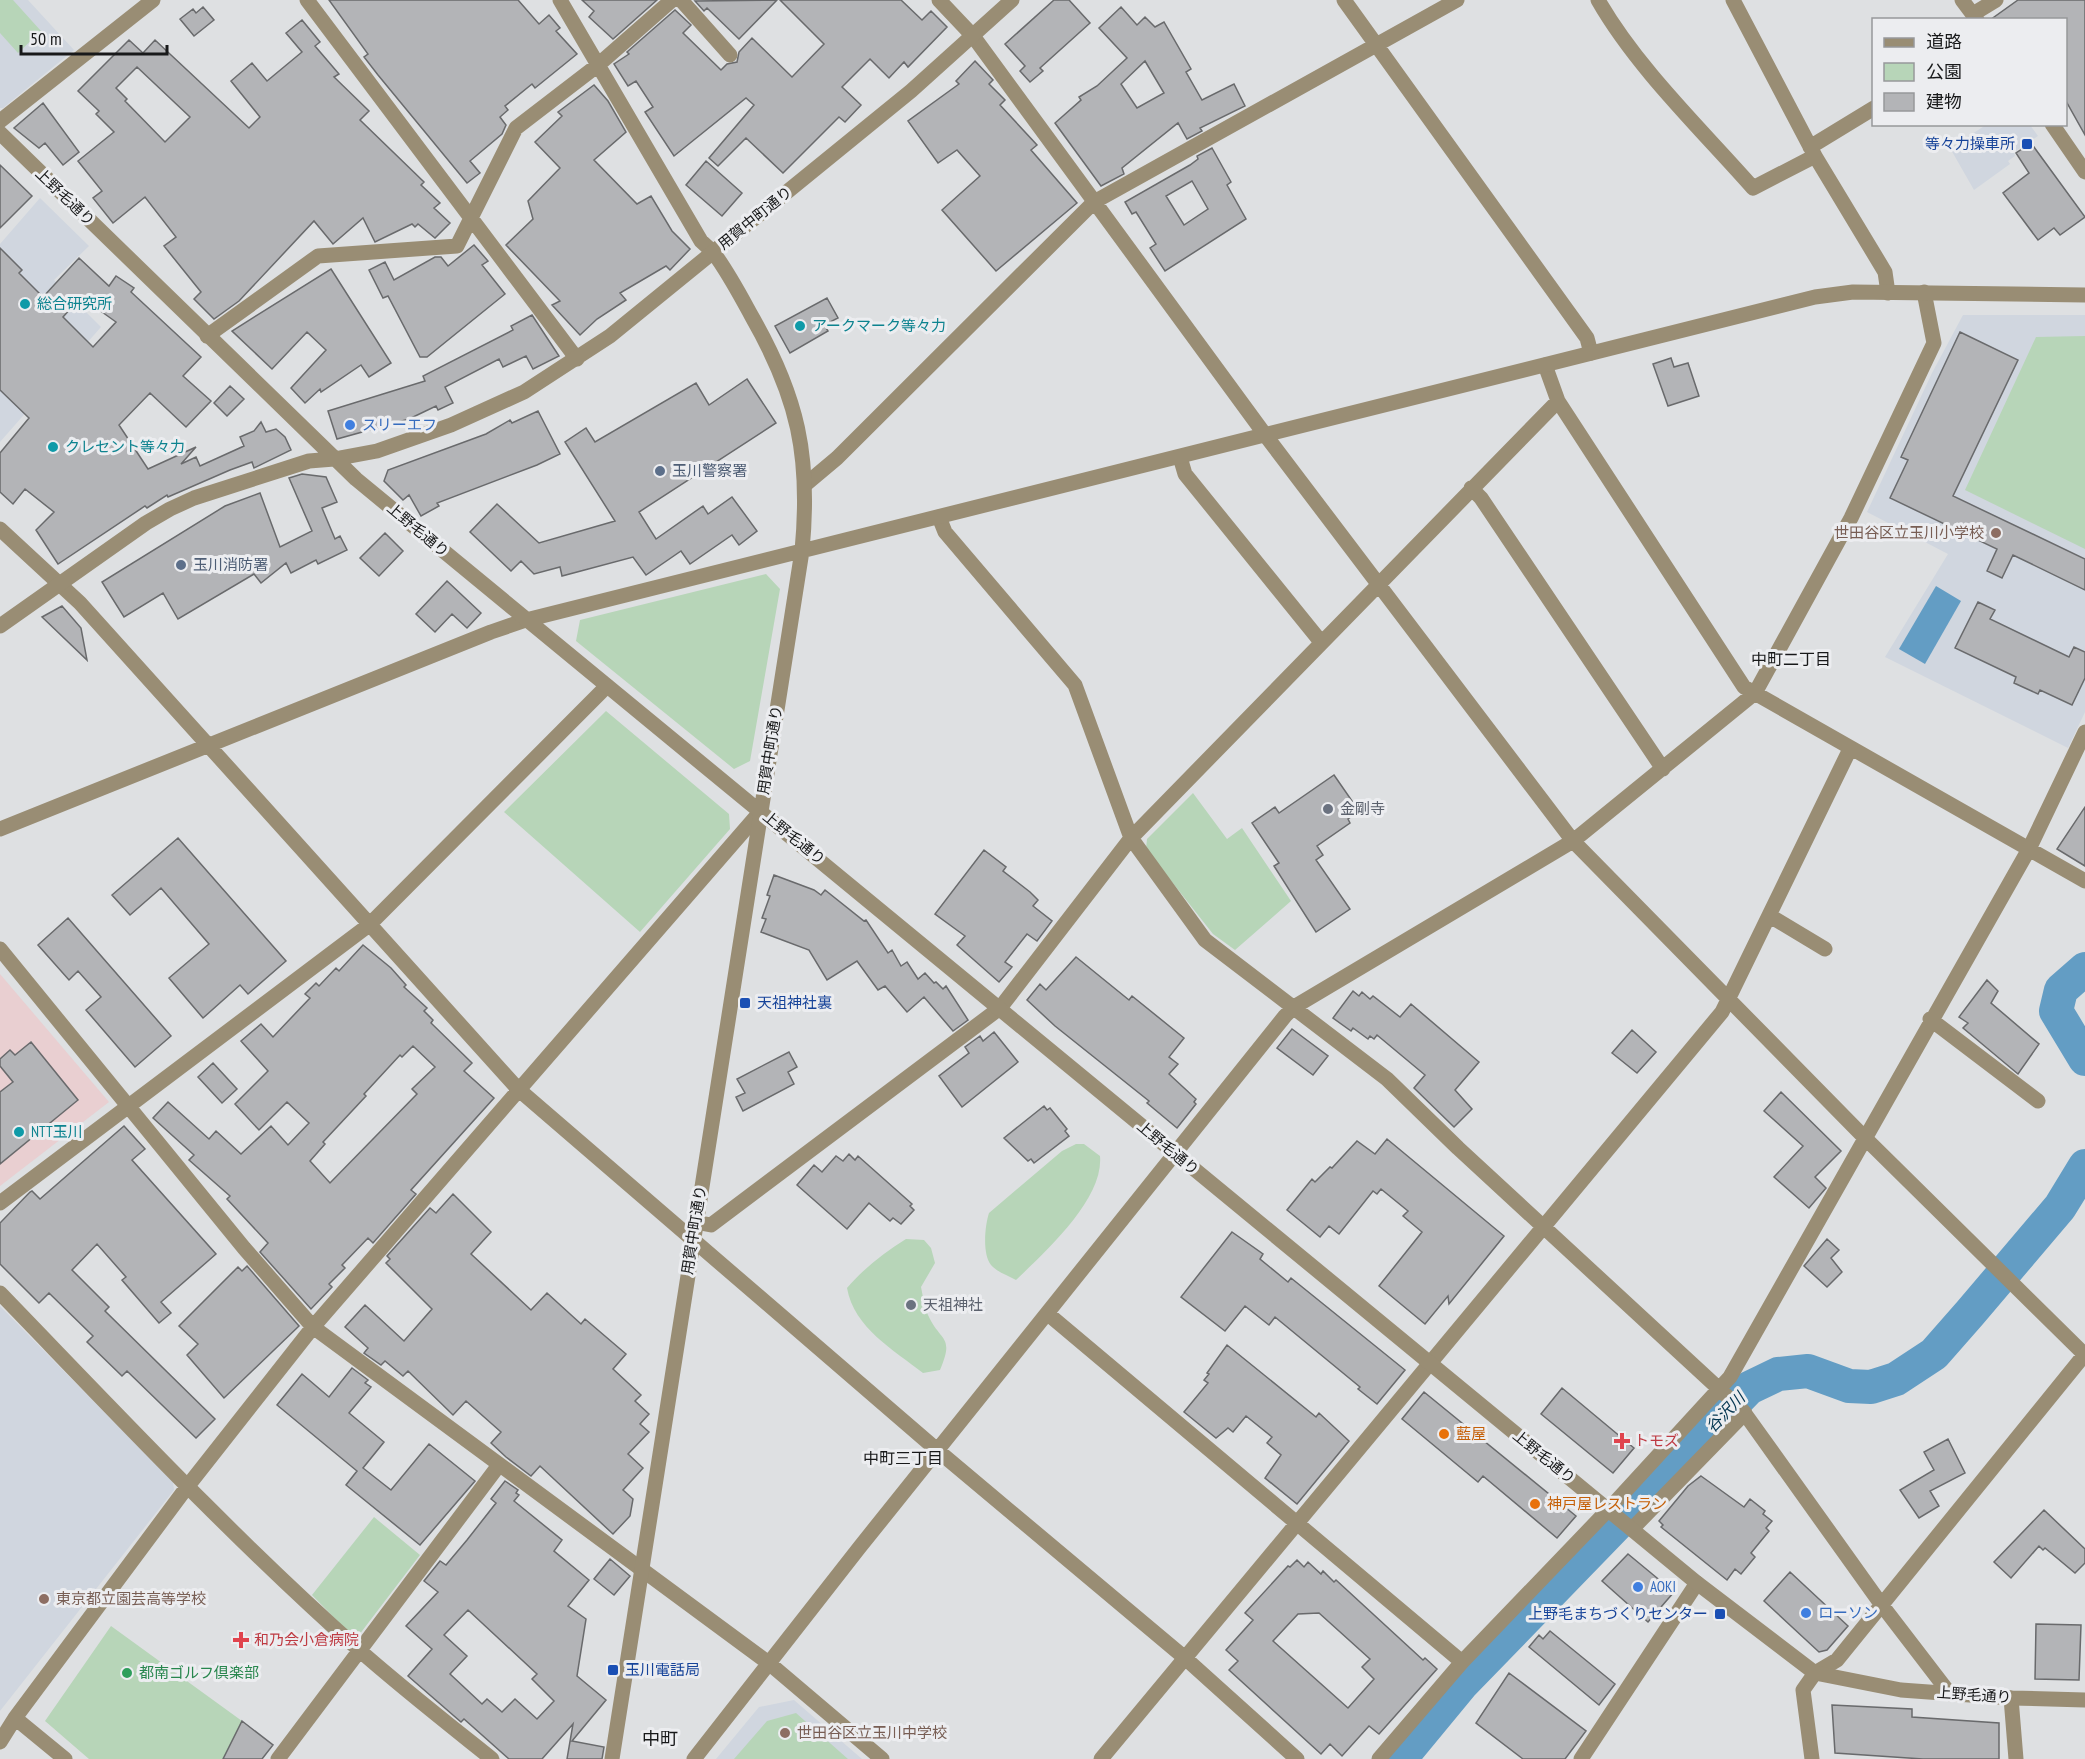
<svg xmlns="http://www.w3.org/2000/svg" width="2085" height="1759" font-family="'PT Sans Narrow','Noto Sans JP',sans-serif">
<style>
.commercial{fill:#e9cfd1}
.built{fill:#d0d6df}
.green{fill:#b7d5b8}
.water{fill:#639dc4}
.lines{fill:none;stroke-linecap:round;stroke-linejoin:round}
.river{stroke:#639dc4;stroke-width:34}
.building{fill:#b3b4b7;stroke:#696a6c;stroke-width:1.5;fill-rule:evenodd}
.minor{stroke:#998d74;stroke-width:15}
.tertiary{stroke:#998d74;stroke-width:15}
.transit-dot{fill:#1a4fb4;stroke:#ecedf0;stroke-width:2}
.culture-dot{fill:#0f9aa8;stroke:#ecedf0;stroke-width:2}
.shop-dot{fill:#3f7fe0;stroke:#ecedf0;stroke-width:2}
.service-dot{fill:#5c6f8a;stroke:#ecedf0;stroke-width:2}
.education-dot{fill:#8d6e63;stroke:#ecedf0;stroke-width:2}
.worship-dot{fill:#6b7280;stroke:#ecedf0;stroke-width:2}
.food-dot{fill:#e8710a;stroke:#ecedf0;stroke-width:2}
.health-dot{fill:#e0444e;stroke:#ecedf0;stroke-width:2}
.leisure-dot{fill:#2e9e5b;stroke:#ecedf0;stroke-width:2}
.labels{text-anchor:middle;stroke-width:6;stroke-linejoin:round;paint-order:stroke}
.transit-label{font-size:15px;fill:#164399;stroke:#ecedf0;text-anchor:end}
.street-label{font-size:15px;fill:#18191a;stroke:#ecedf0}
.culture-label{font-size:15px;fill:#0d838f;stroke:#ecedf0;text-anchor:start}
.shop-label{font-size:15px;fill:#366cbe;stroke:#ecedf0;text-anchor:start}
.service-label{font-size:15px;fill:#4e5e75;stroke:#ecedf0;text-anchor:start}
.education-label{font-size:15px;fill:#785e54;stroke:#ecedf0;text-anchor:start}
.worship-label{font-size:15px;fill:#5b616d;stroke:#ecedf0;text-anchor:start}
.food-label{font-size:15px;fill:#c56008;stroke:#ecedf0;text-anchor:start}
.health-label{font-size:15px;fill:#be3a42;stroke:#ecedf0;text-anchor:start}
.leisure-label{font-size:15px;fill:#27864d;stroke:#ecedf0;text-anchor:start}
.neighbourhood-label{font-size:16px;fill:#18191a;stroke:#ecedf0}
.water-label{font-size:16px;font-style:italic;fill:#02344f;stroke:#ecedf0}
.quarter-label{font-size:18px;fill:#18191a;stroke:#ecedf0}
</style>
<rect width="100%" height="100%" fill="#dee0e2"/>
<!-- commercial -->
<path class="commercial" d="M0,974L109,1102L0,1186Z"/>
<!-- built -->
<path class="built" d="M0,0H28L74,50L3,108H0Z
M1986,125H2030L2038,136L2014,152L2015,156L2008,161L2010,164L1974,190L1950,148Z
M40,198L89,246L54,280L101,327L0,442V244Z
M1963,315H2085V712L2068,748L1885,657L1948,554L1867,512L1932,373Z
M0,1306L173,1482L174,1490L0,1711Z
M794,1700L862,1759H716L759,1707Z"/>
<!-- green -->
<path class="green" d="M0,0H13L41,31L18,53L0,33Z
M2085,336V549L1965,490L2036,337Z
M766,574L780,589L750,761L734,769L576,641L580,620Z
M606,711L729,814L730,829L640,932L504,812Z
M1193,793L1227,839L1242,828L1291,901L1235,950L1213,934L1146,849L1147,839Z
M1076,1144H1084L1100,1156C1104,1199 1045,1252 1016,1280C1007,1275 997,1272 991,1265C982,1254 985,1225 989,1213L1062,1151Z
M906,1239L924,1240L931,1248L935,1263L921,1287C923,1296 924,1307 928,1315C940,1342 955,1335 940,1370L923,1373C894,1350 854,1328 847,1288C864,1268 884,1253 906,1239Z
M374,1517L420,1555L359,1635L352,1636L312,1595Z
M111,1626L242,1721L223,1759H89L45,1721Z
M796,1713L848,1759H734L767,1721Z"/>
<!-- water -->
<path class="water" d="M1936,586L1961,601L1925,664L1899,649Z"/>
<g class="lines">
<!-- river -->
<path class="river" d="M2085,969L2061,990L2056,1011L2085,1059
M1400,1759L1462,1684L1749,1388L1778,1374L1808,1371L1849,1386L1871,1387L1896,1379L1934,1354L1970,1313L2060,1207L2085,1166"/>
</g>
<!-- building -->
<path class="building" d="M329,0H518L539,24L549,15L560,28L556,31L577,54L535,88L532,84L505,106L508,110L500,117L506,125L502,134L470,161L480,173L467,183L378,75L364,57L368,54Z
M582,0H657L613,39L589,17L594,11Z
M777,0L739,39L707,8L704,11L695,1Z
M780,0H901L922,20L931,11L947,27L908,67L904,62L889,78L870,59L842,87L861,105L845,122L839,117L783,173L746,138L718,166L709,158L754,105L746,98L674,156L645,112L653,107L636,81L628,86L614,64L629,54L627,52L675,10L691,25L683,33L721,70L727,64L737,62L739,52L752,38L792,77L824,44Z
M1054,0H1069L1090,23L1040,68L1043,71L1030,82L1020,71L1025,66L1005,44Z
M2018,0H2085V135L2066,101V20H1990Z
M203,7L214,20L194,36L180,19L193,9L196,13Z
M1121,7L1137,25L1145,17L1155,27L1164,22L1191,69L1186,72L1202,100L1234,84L1245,106L1200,128L1202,131L1187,139L1178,123L1122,168L1124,174L1101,186L1055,123L1081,100L1079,97L1097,86L1127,58L1099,28ZM1145,61L1164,93L1137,108L1121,84Z
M302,20L320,42L315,46L339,74L334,77L369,111L360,120L424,182L421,185L440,203L434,208L450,223L435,238L418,224L415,227L412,224L375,242L363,218L333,244L314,221L239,301L214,319L194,299L201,292L164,246L176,237L145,197L113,223L93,198L102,191L78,161L114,132L96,114L99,111L78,91L129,40L143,53L155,40L249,128L260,117L231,81L252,63L267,81L302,52L286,33ZM137,67L190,117L165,142L125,101L127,99L116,88Z
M975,61L993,80L989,84L1005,100L1000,105L1037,145L1031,150L1077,203L996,271L942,210L980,176L957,150L938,163L908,121L959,84L956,81Z
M594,85L608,101L626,132L594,160L637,204L651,196L672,231L690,249L670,270L666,266L620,293L626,300L597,319L580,335L552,305L560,301L506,245L533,219L528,201L560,168L535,142L562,116L558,112Z
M43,103L79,152L63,165L45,143L39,148L14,128Z
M2031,143L2085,217L2060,235L2054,228L2038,240L2003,193L2029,173L2016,153Z
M1212,148L1231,182L1227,185L1246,219L1165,271L1150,248L1156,244L1136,212L1132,214L1125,202L1190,165L1198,159L1197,156ZM1192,181L1208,209L1184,225L1166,196Z
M706,161L742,193L722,216L686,185Z
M0,165L32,196L0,228Z
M474,245L488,261L482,265L505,294L427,357H420L388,296L383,298L369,270L385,262L394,280L435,257H441L448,266Z
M0,248L22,270L19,273L43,297L79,258L109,286L116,276L134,288L131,292L201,357L183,376L211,401L186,427L150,393L119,425L148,469L196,447L181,464L196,457L200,466L244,446L240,437L254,431L261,422L266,432L276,429L285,437L291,450L254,468L252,462L230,470L168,497L167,495L147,508L145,506L58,564L36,530L54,512L25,489L13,504L0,492V453L29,418L0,390ZM81,297L116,322L93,347L63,317Z
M331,269L391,363L369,377L361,365L321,392L320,389L305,403L291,388L326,350L307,332L272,369L232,331Z
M827,298L838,318L824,325L828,331L790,353L775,326Z
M532,315L559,356L533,369L526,356L503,367L499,359L445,387L453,403L438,410L436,406L409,419L337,439L328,411L425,381L423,376L513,330L511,326Z
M1960,332L2018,360L1953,496L2085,559V590L2013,555L2002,578L1987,571L1997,549L1890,498L1908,460L1901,457Z
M1671,358L1674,367L1688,363L1699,396L1668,406L1653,364Z
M747,379L776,423L639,512L656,539L703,506L708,514L732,497L757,531L739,545L732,535L690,564L681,551L646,575L633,557L562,576L560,567L534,574L521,561L511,571L470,532L497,504L539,543L615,521L565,442L586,428L595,442L696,383L709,405Z
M230,386L244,399L227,416L214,403Z
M538,411L560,454L537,465L437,503L439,506L421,516L409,495L403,500L384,481L388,470L486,434L510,420L512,423Z
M302,474L326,477L337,502L322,508L335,539L340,536L347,550L318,564L316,560L291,573L286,563L261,583L254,574L178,619L163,593L124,617L102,582L225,506L260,493L280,547L312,531L289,478Z
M385,533L403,551L379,576L360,558Z
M447,581L481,613L467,628L452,614L435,632L416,614Z
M1978,602L1995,610L1990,619L2069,657L2074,647L2085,652V678L2072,705L2040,690L2038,694L2014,683L2016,677L1955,648Z
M62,606L81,628L87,660L42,617Z
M1334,775L1359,811L1348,819L1350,823L1317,846L1323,855L1316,860L1350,909L1316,932L1274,866L1279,863L1252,823L1275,807L1279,813Z
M2085,807V866L2057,849Z
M178,838L286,961L248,994L240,985L203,1018L169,978L209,944L161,888L130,915L112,895Z
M984,850L1006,867L1003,871L1030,892L1038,900L1033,906L1052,921L1037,941L1027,934L1005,962L1012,967L999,982L957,945L965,936L935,914Z
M774,875L814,890L821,895L825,890L864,921L866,920L888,953L892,950L901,966L907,962L918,979L925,973L934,983L936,982L943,989L946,986L968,1020L953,1031L924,997L907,1012L885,986L878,990L857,961L827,980L809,950L761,932L766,919L762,918L770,896L767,895Z
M68,918L171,1036L135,1067L86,1010L101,997L78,971L69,980L38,945Z
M363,945L391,968L406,985L404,987L427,1008L424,1011L433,1020L431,1023L472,1063L464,1071L494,1098L411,1190L416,1194L373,1243L368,1238L342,1265L345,1268L329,1284L332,1287L311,1309L260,1252L268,1243L227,1199L230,1196L189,1160L194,1155L153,1118L168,1102L209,1139L216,1131L241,1154L271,1126L288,1145L309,1123L287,1102L259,1130L235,1104L268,1071L241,1041L261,1024L273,1037L310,998L305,994L316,983L319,986L336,968L339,971ZM413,1046L435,1067L412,1089L417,1094L330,1183L310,1161L325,1144L323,1142L366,1096L364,1094L400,1055L402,1057Z
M1076,957L1129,1000L1132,996L1184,1038L1169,1057L1178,1064L1169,1074L1196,1099L1194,1102L1196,1104L1177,1128L1147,1103L1149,1101L1055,1026L1027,1000L1040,984L1046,990Z
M1987,980L1998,991L1991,1003L2039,1044L2018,1074L1963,1028L1968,1023L1959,1017Z
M1353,991L1359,996L1362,992L1370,999L1373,996L1400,1017L1411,1004L1479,1062L1455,1090L1472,1109L1454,1127L1414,1088L1425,1075L1377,1035L1374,1039L1370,1036L1368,1039L1353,1028L1351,1031L1333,1018Z
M1292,1029L1328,1056L1313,1075L1277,1048Z
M1632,1030L1656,1052L1637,1073L1612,1053Z
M994,1032L1018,1062L962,1107L939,1076L969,1053L965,1047L980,1036L983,1041Z
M31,1042L78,1100L0,1164V1092L13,1082L0,1066V1059L10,1050L15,1055Z
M789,1052L797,1067L788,1072L794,1084L743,1111L736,1097L745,1093L737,1079Z
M213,1063L237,1089L222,1103L198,1077Z
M1781,1092L1841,1151L1815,1177L1826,1188L1809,1208L1774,1177L1803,1146L1764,1111Z
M1044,1106L1047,1110L1050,1108L1067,1129L1065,1131L1069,1136L1034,1163L1031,1159L1028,1161L1004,1138Z
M124,1126L145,1149L132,1160L216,1254L161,1302L171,1313L159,1323L122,1280L126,1277L97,1244L72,1270L109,1307L105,1311L215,1419L196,1438L127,1371L122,1376L87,1342L93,1336L49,1293L39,1303L0,1264V1223L30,1192L32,1191L40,1199Z
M1387,1139L1504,1236L1449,1304L1448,1296L1425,1324L1379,1286L1422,1232L1403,1216L1408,1211L1381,1189L1377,1194L1373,1191L1339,1234L1329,1226L1320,1237L1287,1210L1312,1179L1315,1182L1330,1167L1332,1168L1357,1141L1375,1154Z
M849,1154L855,1160L858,1156L912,1204L910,1206L914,1210L901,1224L893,1218L890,1221L869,1203L847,1229L797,1185L814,1165L822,1172L836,1156L843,1161Z
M453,1194L491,1232L471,1254L531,1310L547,1293L581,1324L585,1319L626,1354L613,1369L641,1395L635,1401L649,1414L640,1424L649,1432L628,1454L643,1468L623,1490L633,1499L630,1516L613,1534L540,1466L531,1476L506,1457L491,1443L501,1432L466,1401L453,1415L408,1371L403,1376L385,1361L381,1365L364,1353L368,1348L345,1327L365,1305L404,1341L432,1309L386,1263L390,1259L387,1256L430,1208L436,1213Z
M1232,1232L1263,1254L1260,1259L1288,1282L1291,1278L1405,1370L1377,1404L1358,1389L1360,1387L1275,1317L1269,1325L1245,1306L1225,1331L1181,1297Z
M1827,1239L1839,1250L1831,1258L1842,1272L1827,1287L1804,1266Z
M247,1266L299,1326L224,1398L187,1355L198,1344L179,1326L238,1267L242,1271Z
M1227,1345L1316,1417L1319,1413L1349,1441L1297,1504L1265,1478L1281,1455L1267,1443L1272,1437L1246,1416L1233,1432L1228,1428L1216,1438L1184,1412L1208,1383L1204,1380L1209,1374L1207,1373Z
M352,1368L368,1380L365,1383L371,1387L349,1413L384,1442L363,1468L391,1490L429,1444L475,1481L420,1545L346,1485L357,1471L277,1405L302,1374L329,1397Z
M1562,1388L1634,1448L1613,1473L1541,1414Z
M1424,1392L1576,1516L1557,1538L1483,1476L1478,1482L1402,1419Z
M1948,1439L1965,1473L1930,1491L1939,1506L1919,1518L1900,1490L1934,1470L1924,1452Z
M1701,1476L1744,1507L1750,1499L1765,1511L1763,1514L1772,1521L1766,1528L1769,1531L1751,1553L1755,1557L1741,1574L1735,1569L1727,1580L1661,1527L1663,1525L1659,1521L1688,1486Z
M505,1481L518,1490L516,1493L519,1495L514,1501L562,1540L554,1551L589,1580L568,1606L586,1619L577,1676L606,1700L572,1741L604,1747L602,1759H567L573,1724L542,1759H509L464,1719L461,1722L408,1676L432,1649L406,1626L438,1592L424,1581L440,1561L446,1565L467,1540L496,1503L491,1499ZM468,1610L537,1674L532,1679L554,1701L537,1719L515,1699L502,1712L487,1699L482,1704L450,1674L467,1656L444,1635Z
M2044,1510L2085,1549V1563L2075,1573L2045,1548L2043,1550L2039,1546L2011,1578L1994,1562Z
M1628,1554L1674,1592L1648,1622L1602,1581Z
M610,1559L630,1576L614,1595L594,1579Z
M1297,1560L1304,1567L1308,1562L1321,1574L1323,1571L1334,1582L1336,1580L1423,1660L1425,1658L1437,1669L1379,1734L1369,1726L1342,1756L1330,1744L1321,1754L1229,1670L1238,1661L1226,1650L1253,1620L1245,1613L1288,1566L1290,1567ZM1319,1613L1370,1659L1362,1667L1374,1679L1348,1708L1273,1641L1298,1614Z
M1790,1572L1848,1626L1827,1650L1819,1652L1764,1601Z
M2036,1624L2081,1625L2079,1680L2035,1679Z
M1550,1631L1615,1684L1599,1705L1529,1647L1539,1635L1543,1639Z
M1509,1673L1586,1731L1565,1759H1523L1476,1723Z
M1832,1705L1912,1709V1717L1999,1723V1759H1923L1835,1753Z
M242,1721L273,1745L262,1759H223Z"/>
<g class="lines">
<!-- minor -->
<path class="minor" d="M307,0L577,359
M560,0L701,241L713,252
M681,0L730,55
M939,0L973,36L1266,436L1573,841L1864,1137L2085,1355
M1344,0L1587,338L1591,353
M1598,0C1637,68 1701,129 1753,188L1815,156
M1733,0L1815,156L1885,272L1888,293
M1973,14L1996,0
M0,121L153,0
M1810,147L1874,108
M207,336L318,256L457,246L516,128L598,65L672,0
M1545,365L1558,401L1744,687L2085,881
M1180,457L1185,474L1321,642
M806,484L837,458L1094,202L1457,0
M1471,488L1481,498L1663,769
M939,517L945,532L1075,685L1131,838L1205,940L1387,1079L1458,1148L1743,1411L1881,1604L1950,1694
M0,529L80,603L518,1089L937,1450L1185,1658L1297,1759
M0,829L491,632L526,620
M1770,916L1825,949
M0,949L244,1248L313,1327L770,1664L882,1759
M1930,1019L2038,1101
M0,1203L369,925L607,686
M695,1222L711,1225L1000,1008L1131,838L1558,401
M0,1293C117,1414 232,1537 358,1649C401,1687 447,1723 492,1759
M1048,1314L1462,1662
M1632,1529L1745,1413
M1815,1673L1837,1660L2085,1354
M2011,1698L2016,1759
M15,1718L65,1759
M0,1742L15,1718L187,1487L313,1327L761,811
M278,1759L499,1465
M694,1759L859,1548L1285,1016L1294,1007L1573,841L1755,693L1851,518L1934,343L1924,292
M1101,1759L1722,1012L1850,749
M1379,1759L1462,1662L1608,1510L1730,1377L2029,849L2085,732
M1581,1759L1697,1583"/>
<!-- tertiary -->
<path class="tertiary" d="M1962,0L1977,20
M2052,124L2085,172
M0,133L356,479L1697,1583L1815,1673L1901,1690L2011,1698L2085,1700
M526,620L1815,297L1853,292L2085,295
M0,626L146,523L170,509L194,498L309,461L334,459L377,451L451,425L524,392L610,336L911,91L1012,0
M612,1759L802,551C811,456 798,397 751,315C739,293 728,272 713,252
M1812,1759L1803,1690L1815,1673"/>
</g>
<!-- markers -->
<g class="transit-dot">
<rect x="2021" y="138" width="12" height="12" rx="3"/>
<rect x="739" y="997" width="12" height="12" rx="3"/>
<rect x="1714" y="1608" width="12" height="12" rx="3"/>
<rect x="607" y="1664" width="12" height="12" rx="3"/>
</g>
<g class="culture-dot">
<circle cx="25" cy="304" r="6"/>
<circle cx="800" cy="326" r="6"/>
<circle cx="53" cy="447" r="6"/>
<circle cx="19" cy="1132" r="6"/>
</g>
<g class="shop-dot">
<circle cx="350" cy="425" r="6"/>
<circle cx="1638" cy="1587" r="6"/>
<circle cx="1806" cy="1613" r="6"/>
</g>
<g class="service-dot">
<circle cx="660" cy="471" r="6"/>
<circle cx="181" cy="565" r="6"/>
</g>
<g class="education-dot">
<circle cx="1996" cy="533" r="6"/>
<circle cx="44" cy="1599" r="6"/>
<circle cx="785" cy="1733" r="6"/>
</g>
<g class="worship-dot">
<circle cx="1328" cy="809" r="6"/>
<circle cx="911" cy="1305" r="6"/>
</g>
<g class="food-dot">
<circle cx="1444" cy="1434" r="6"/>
<circle cx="1535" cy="1504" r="6"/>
</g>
<g class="health-dot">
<path d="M1619 1432h6v6h6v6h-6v6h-6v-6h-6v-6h6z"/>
<path d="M238 1631h6v6h6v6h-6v6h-6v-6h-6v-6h6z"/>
</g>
<circle class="leisure-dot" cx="127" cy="1673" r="6"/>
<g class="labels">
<!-- transit labels -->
<g class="transit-label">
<text x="2015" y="149">等々力操車所</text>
<text x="757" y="1008" text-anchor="start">天祖神社裏</text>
<text x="1708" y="1619">上野毛まちづくりセンター</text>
<text x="625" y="1675" text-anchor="start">玉川電話局</text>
</g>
<!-- street labels -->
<g class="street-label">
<text transform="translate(65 197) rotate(44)" y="5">上野毛通り</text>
<text transform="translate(755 218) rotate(-39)" y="5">用賀中町通り</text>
<text transform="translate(418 530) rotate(40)" y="5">上野毛通り</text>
<text transform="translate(770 750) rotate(-81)" y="5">用賀中町通り</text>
<text transform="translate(794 838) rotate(39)" y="5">上野毛通り</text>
<text transform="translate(1168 1148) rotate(40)" y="5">上野毛通り</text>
<text transform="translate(694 1230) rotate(-81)" y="5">用賀中町通り</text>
<text transform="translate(1544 1457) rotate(39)" y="5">上野毛通り</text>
<text transform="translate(1974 1695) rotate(4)" y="5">上野毛通り</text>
</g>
<!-- culture labels -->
<g class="culture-label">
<text x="37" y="309">総合研究所</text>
<text x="812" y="331">アークマーク等々力</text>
<text x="65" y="452">クレセント等々力</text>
<text x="31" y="1137">NTT玉川</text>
</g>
<!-- shop labels -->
<g class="shop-label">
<text x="362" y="430">スリーエフ</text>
<text x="1650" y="1592">AOKI</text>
<text x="1818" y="1618">ローソン</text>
</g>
<!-- service labels -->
<g class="service-label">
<text x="672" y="476">玉川警察署</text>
<text x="193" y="570">玉川消防署</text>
</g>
<!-- education labels -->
<g class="education-label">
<text x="1984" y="538" text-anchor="end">世田谷区立玉川小学校</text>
<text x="56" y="1604">東京都立園芸高等学校</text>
<text x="797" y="1738">世田谷区立玉川中学校</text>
</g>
<!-- worship labels -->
<g class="worship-label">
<text x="1340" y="814">金剛寺</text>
<text x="923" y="1310">天祖神社</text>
</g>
<!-- food labels -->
<g class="food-label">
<text x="1456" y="1439">藍屋</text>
<text x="1547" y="1509">神戸屋レストラン</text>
</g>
<!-- health labels -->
<g class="health-label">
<text x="1634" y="1446">トモズ</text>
<text x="254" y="1645">和乃会小倉病院</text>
</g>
<!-- leisure labels -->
<g class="leisure-label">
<text x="139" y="1678">都南ゴルフ倶楽部</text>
</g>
<!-- neighbourhood labels -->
<g class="neighbourhood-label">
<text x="1791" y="665">中町二丁目</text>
<text x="903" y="1464">中町三丁目</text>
</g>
<!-- water labels -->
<g class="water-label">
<text transform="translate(1725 1412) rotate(-46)" y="6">谷沢川</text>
</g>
<!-- quarter labels -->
<g class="quarter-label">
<text x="660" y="1745">中町</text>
</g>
</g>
<!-- legend -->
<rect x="1872" y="18" width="195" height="108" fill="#ecedf0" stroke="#97989a" stroke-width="1.5"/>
<rect x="1884" y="38" width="30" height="9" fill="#998d74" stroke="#97989a" stroke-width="1.5"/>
<text x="1926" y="48" font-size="18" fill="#18191a">道路</text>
<rect x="1884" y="63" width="30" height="18" fill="#b7d5b8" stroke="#97989a" stroke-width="1.5"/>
<text x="1926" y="78" font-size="18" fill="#18191a">公園</text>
<rect x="1884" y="93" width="30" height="18" fill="#b3b4b7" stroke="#97989a" stroke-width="1.5"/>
<text x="1926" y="108" font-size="18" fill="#18191a">建物</text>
<!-- scale -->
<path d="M21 45v9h146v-9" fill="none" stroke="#18191a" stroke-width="3"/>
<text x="30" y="45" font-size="18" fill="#18191a" stroke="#ecedf0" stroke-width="4.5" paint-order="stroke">50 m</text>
</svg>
